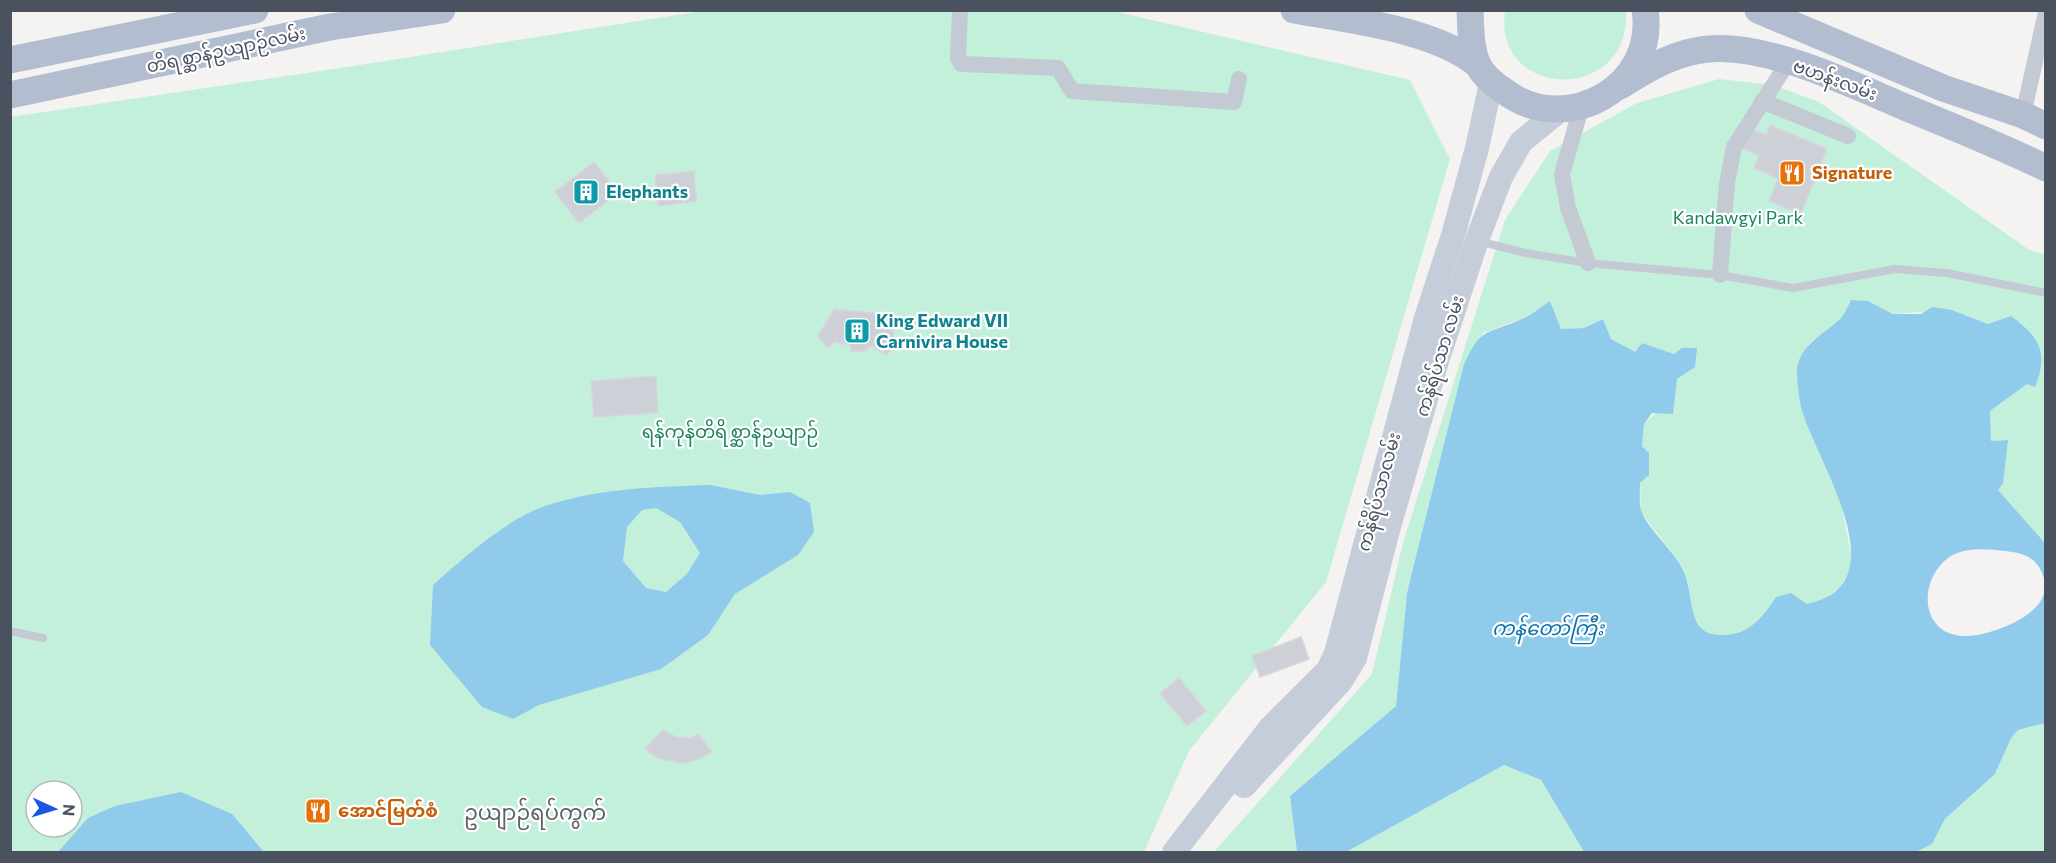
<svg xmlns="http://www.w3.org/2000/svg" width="2056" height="863" font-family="Commissioner,'Noto Sans Myanmar',sans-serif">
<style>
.green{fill:#c3f0db;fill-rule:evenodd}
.water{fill:#90cbec;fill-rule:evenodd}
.building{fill:#ced0d7;stroke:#d6d7dd;stroke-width:1.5}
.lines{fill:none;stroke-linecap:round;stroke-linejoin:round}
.service{stroke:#c3cad3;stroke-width:8}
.minor{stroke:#c3cad3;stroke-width:16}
.secondary{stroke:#c5ccda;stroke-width:24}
.primary{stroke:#b3bdd0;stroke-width:27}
.labels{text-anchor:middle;stroke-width:4.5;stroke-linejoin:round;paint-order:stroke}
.street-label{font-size:18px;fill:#4a5260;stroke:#fff}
.food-label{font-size:18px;font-weight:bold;fill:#c56008;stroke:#fff;text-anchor:start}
.culture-label{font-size:18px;font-weight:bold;fill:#0d838f;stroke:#fff;text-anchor:start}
.park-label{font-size:18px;fill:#19835e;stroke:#fff}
.water-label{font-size:20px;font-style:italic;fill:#0e74ae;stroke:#fff}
.quarter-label{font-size:21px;fill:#5e6167;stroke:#fff}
</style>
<rect width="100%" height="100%" fill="#f4f3f2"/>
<!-- green -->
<path class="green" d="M1109,10L1410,80L1450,159L1326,582L1189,751L1144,852H11L10,117L347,67L702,11ZM36,791H72V827H36Z
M1626,10C1632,105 1492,100 1505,11Z
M1719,79L1773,85L1819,102L2028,249L2045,255V543L1998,490L2007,440L1991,441L1990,411L2027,384L2011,316L1988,324L1952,310L1893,314L1868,301L1808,345L1826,464L1841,503L1852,560L1850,570L1840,587L1822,601L1767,613L1743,633L1717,637L1701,629L1692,612L1688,583L1682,566L1641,512L1640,483L1649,474V453L1642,446L1644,424L1674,395L1677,379L1695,367L1674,354L1642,343L1635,353L1611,339L1603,319L1584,328L1561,329L1550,301L1526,317L1483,333L1407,593L1396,706L1290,796L1297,852H1214L1372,674L1403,543L1505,220L1550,151L1637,103Z
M2045,723V852H1916L1932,844L1945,819L1995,774L2011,737L2018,730Z
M1504,765L1541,780L1584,852H1346Z"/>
<!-- water -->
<path class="water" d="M1851,300L1868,301L1893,314H1921L1932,307L1952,310L1988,324L2011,316C2040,338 2049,352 2035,387L2027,384L1990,411L1991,441L2008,440L2003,483L1998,490L2045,543V581C2038,559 2029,554 2006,551C1988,549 1964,546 1948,558C1914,584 1922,645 1977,635C2000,631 2042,615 2045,589V723L2018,730L2011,738L1995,774L1945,819L1932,844L1916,852H1584L1541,780L1504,765L1346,852H1297L1290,796L1396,706L1407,593L1463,368C1480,324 1490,335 1526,317C1534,313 1542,306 1550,301L1561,329L1584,328L1603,319L1611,339L1635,352L1642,343L1674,354L1682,348H1697L1695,367L1677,379L1673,414L1652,413L1644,424L1642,446L1649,453V475L1640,483C1640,491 1639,502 1641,510C1645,525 1673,551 1681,566C1698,595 1681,643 1733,634C1752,631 1766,613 1776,597L1791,593L1807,604C1903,584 1814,458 1801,407C1799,397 1797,382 1797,371C1798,346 1824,334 1839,320C1844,315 1848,307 1851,300Z
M710,485L760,495L790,492L810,503L814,532L798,555L735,594L708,635L661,669L539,705L513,719L482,707L430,645L433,585C461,560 503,523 537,509C593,488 652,487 710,485ZM656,508L680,522L700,553L687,574L666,592L646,588L623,561L627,527L642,510Z
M181,792L232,814L264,852H58L88,818L115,806Z"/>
<!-- building -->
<path class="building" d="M1770,125L1827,149L1801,214L1769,201L1778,179L1754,168L1759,156L1739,147L1748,127L1766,135Z
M594,162L618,193L579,223L555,192Z
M694,171L697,201L658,206L655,175Z
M834,309L894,315L893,342L897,344L886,355L872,346L863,352L851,351L850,345L835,342L828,348L818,336Z
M656,376L658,413L594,417L591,381Z
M1301,637L1309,659L1260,677L1252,656Z
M1179,678L1206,711L1187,726L1160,693Z
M663,730L676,737L690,738L698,734L712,752L697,760L682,763L657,758L645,749Z"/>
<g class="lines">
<!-- service -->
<path class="service" d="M1478,241L1525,253L1588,263L1720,275L1793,288L1895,269L1947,273L2046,293
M10,631L43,638"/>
<!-- minor -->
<path class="minor" d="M960,10L958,58L961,64L1058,68L1072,91L1234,102L1239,79
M1762,101L1848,136
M1581,108L1562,174L1568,208L1588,263
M2023,115L2046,12
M1720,275L1727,183L1734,147L1788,62"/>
<!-- secondary -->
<path class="secondary" d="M1244,786L1341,681L1355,658L1388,530L1438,358L1477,240L1501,177L1521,142L1559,111
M1174,852L1270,728L1328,670L1336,653L1426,318L1454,232L1477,148L1491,83"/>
<!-- primary -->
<path class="primary" d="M1294,10C1349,20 1434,29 1478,65
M1470,10C1471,28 1470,48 1478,65C1484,77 1496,86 1507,93C1567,136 1657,87 1645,10
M1758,10L1943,88L2023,115L2046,126
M10,60L255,10
M1620,86C1647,69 1675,52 1708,49C1767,43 1853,85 1907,108C1954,127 2000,146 2046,168
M10,95L330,27L442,10"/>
</g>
<!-- icons -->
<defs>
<symbol id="restaurant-square" viewBox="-11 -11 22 22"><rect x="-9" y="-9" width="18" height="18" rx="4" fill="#e8710a" stroke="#fff"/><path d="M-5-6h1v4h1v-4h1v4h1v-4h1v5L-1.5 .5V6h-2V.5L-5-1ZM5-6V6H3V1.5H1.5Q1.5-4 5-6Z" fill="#fff"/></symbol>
<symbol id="building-square" viewBox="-11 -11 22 22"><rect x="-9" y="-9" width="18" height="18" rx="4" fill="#0f9aa8" stroke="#fff"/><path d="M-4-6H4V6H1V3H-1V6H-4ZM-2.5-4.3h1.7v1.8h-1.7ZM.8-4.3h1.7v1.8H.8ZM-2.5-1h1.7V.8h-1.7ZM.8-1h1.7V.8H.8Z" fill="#fff"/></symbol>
</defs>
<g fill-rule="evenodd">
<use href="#restaurant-square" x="1777" y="158" width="30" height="30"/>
<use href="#building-square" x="571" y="177" width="30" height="30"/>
<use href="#building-square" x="842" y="316" width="30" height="30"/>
<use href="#restaurant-square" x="303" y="796" width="30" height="30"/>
</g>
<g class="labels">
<!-- street labels -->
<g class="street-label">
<text transform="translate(226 50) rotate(-12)" y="6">တိရစ္ဆာန်ဥယျာဉ်လမ်း</text>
<text transform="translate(1835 80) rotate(20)" y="6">ဗဟန်းလမ်း</text>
<text transform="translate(1440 356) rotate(-73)" y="6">ကန်ရိပ်သာ လမ်း</text>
<text transform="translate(1379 492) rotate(-75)" y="6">ကန်ရိပ်သာလမ်း</text>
</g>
<!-- food labels -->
<g class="food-label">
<text x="1812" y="179">Signature</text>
<text x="338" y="817">အောင်မြတ်စံ</text>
</g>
<!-- culture labels -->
<g class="culture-label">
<text x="606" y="198">Elephants</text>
<text x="876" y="327">King Edward VII<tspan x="876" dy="21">Carnivira House</tspan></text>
</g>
<!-- park labels -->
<g class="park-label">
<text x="1738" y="224">Kandawgyi Park</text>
<text x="730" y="438">ရန်ကုန်တိရိစ္ဆာန်ဥယျာဉ်</text>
</g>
<!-- water labels -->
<g class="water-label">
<text x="1548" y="635">ကန်တော်ကြီး</text>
</g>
<!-- quarter labels -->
<g class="quarter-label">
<text x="535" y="820">ဥယျာဉ်ရပ်ကွက်</text>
</g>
</g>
<!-- border -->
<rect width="2056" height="863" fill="none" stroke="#4a5260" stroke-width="24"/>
<!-- north arrow -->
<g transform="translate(54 809) rotate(94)"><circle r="28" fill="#ffffff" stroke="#b7babf" stroke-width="1.5"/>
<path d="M0-4.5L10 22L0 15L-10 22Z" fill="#1d55e4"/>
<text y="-9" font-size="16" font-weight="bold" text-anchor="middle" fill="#4a5260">N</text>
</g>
</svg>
